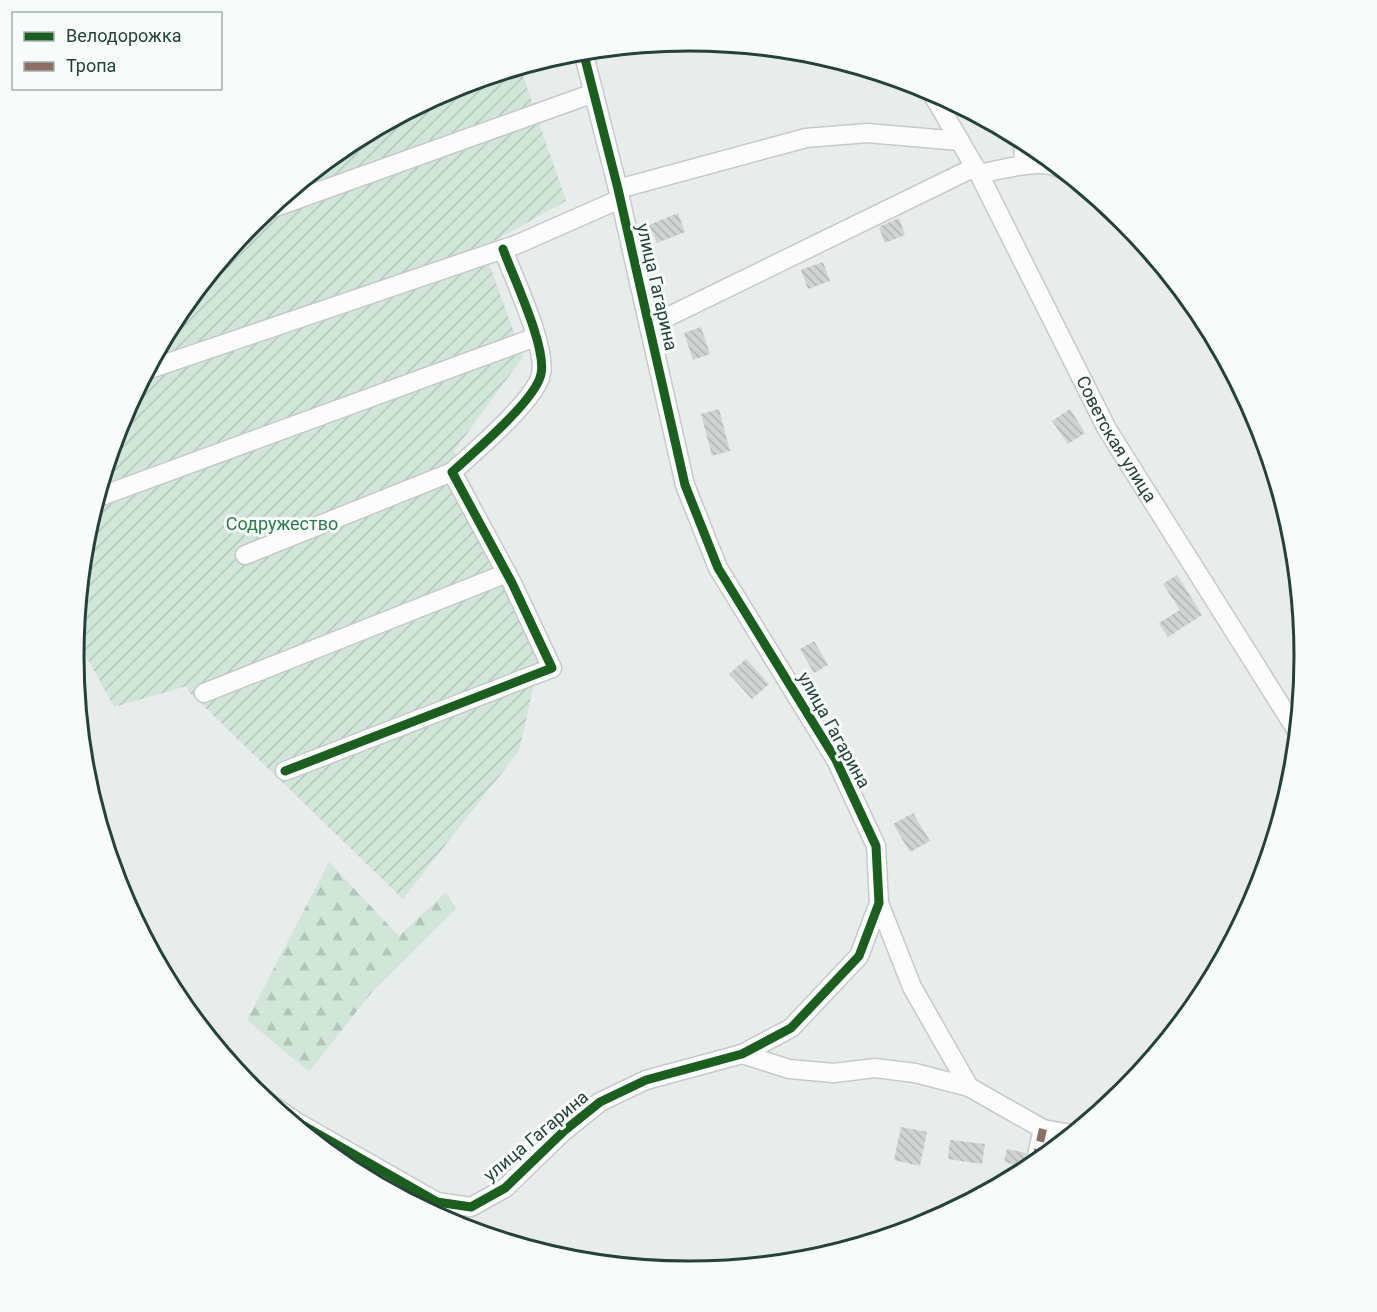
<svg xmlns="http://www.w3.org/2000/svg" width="1377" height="1312" font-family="Roboto,sans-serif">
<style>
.forest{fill:url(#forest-firs)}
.garden{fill:url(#garden-furrows)}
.building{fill:url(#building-back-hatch)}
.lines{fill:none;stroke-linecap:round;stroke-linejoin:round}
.minor-casing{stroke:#c5cac8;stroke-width:21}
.minor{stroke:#fcfcfc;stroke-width:18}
.quiet{stroke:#8d6e63;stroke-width:8;stroke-dasharray:15 8;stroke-linecap:butt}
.cycleway-casing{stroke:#f7fbf9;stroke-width:13}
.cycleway{stroke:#1b5e20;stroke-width:9}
.labels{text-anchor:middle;stroke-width:6;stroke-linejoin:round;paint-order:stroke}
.street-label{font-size:18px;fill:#24423a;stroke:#f7fbf9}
.park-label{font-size:18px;fill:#2d7a4b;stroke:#f7fbf9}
.rim{fill:none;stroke:#24423a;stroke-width:3}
</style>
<defs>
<pattern id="forest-firs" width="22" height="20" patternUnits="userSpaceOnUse" patternTransform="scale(1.5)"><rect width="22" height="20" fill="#d1e6d8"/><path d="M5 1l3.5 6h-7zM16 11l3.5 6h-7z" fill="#b3c6ba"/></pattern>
<pattern id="garden-furrows" width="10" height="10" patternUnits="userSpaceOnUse" patternTransform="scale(1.5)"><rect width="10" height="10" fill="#d1e6d8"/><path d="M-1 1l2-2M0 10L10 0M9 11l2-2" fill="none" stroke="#b3c6ba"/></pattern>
<pattern id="building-back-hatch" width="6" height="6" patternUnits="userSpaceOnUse" patternTransform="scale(1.5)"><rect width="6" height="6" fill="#cfd4d2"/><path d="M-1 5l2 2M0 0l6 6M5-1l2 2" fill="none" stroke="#b2b7b5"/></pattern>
</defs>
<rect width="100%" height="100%" fill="#e8edeb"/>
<!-- forest -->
<path class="forest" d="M329,862L399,936L446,892L456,909L372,992L309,1072L247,1020Z"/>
<!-- garden -->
<path class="garden" d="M520,67L566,201L483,247L523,357L454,451L546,631L519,751L403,899L188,691L187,686L114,707L75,636L85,536L120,420L177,314L254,221L347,144L453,87Z"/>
<!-- building -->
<path class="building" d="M678,213L685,232L657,243L649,225Z
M899,218L905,235L885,243L879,227Z
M823,262L830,281L808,289L801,270Z
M701,327L710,354L693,360L684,333Z
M719,409L730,451L712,456L701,414Z
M1070,409L1085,433L1068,444L1052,421Z
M1177,575L1202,615L1168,637L1159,623L1180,610L1163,584Z
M814,641L828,665L814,673L800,649Z
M746,659L769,684L752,699L729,674Z
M913,813L930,841L910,852L893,824Z
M901,1127L927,1132L920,1166L894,1160Z
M950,1140L985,1144L982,1164L948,1159Z
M1007,1149L1026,1153L1024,1167L1004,1162Z"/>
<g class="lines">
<defs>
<g id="minor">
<path d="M930,90L979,174"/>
<path d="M1023,140L1024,165"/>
<path id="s1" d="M1059,168C1041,158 1000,170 979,174L1107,429L1297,731"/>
<path d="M618,189L806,138L867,133L960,141"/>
<path d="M267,210L594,93"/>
<path d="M649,326L975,167"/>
<path d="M147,370L518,244L620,199"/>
<path d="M96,498L536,337"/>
<path d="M245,555L452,472"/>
<path d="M204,693L507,573"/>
<path d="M285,771L552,668L512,583L452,472C473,453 536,400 541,374C547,347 513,277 503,249"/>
<path d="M879,903L912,987L969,1087L1043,1129L1071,1134"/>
<path d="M742,1054L789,1069L834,1073L875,1068L915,1073L969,1087"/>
<path d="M260,1097L295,1121L437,1202L471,1207L505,1188L564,1131L600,1102L646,1080L742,1054L791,1028L859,956L879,903L876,846L836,760L718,568L685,485L618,189L583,51"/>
<path d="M1035,1164L1043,1129"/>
</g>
</defs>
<!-- minor casing -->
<use href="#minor" class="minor-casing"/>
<!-- minor -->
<use href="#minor" class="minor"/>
<!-- quiet -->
<path class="quiet" d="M1035,1164L1043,1129"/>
<defs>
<path id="cycleway" d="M285,771L552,668L512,583L452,472C473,453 536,400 541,374C547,347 513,277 503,249
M260,1097L295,1121L437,1202L471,1207L505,1188L564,1131L600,1102L646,1080L742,1054L791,1028L859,956L879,903L876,846L836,760L718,568L685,485L618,189L583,51"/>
</defs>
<!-- cycleway casing -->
<use href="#cycleway" class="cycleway-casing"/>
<!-- cycleway -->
<use href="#cycleway" class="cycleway"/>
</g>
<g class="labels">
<!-- street labels -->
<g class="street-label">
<text transform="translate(657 287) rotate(77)" y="6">улица Гагарина</text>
<text dy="6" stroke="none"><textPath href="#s1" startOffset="380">Советская улица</textPath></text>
<text transform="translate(834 730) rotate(61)" y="6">улица Гагарина</text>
<text transform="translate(536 1136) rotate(-40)" y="6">улица Гагарина</text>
</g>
<!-- park labels -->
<g class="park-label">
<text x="282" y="530">Содружество</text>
</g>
</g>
<!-- crop -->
<path d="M0 0H1377V1312H0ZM84 656a605 605 0 1 1 1210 0a605 605 0 1 1-1210 0Z" fill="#f7fbf9" fill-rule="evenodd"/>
<path class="rim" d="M84 656a605 605 0 1 1 1210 0a605 605 0 1 1-1210 0Z"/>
<!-- legend -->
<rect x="12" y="12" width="210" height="78" fill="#f7fbf9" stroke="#a3b1ad" stroke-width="1.5"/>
<rect x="24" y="32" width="30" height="9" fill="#1b5e20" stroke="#a3b1ad" stroke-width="1.5"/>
<text x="66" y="42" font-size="18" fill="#24423a">Велодорожка</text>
<rect x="24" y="62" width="30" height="9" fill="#8d6e63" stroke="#a3b1ad" stroke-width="1.5"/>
<text x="66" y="72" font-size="18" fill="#24423a">Тропа</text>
</svg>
